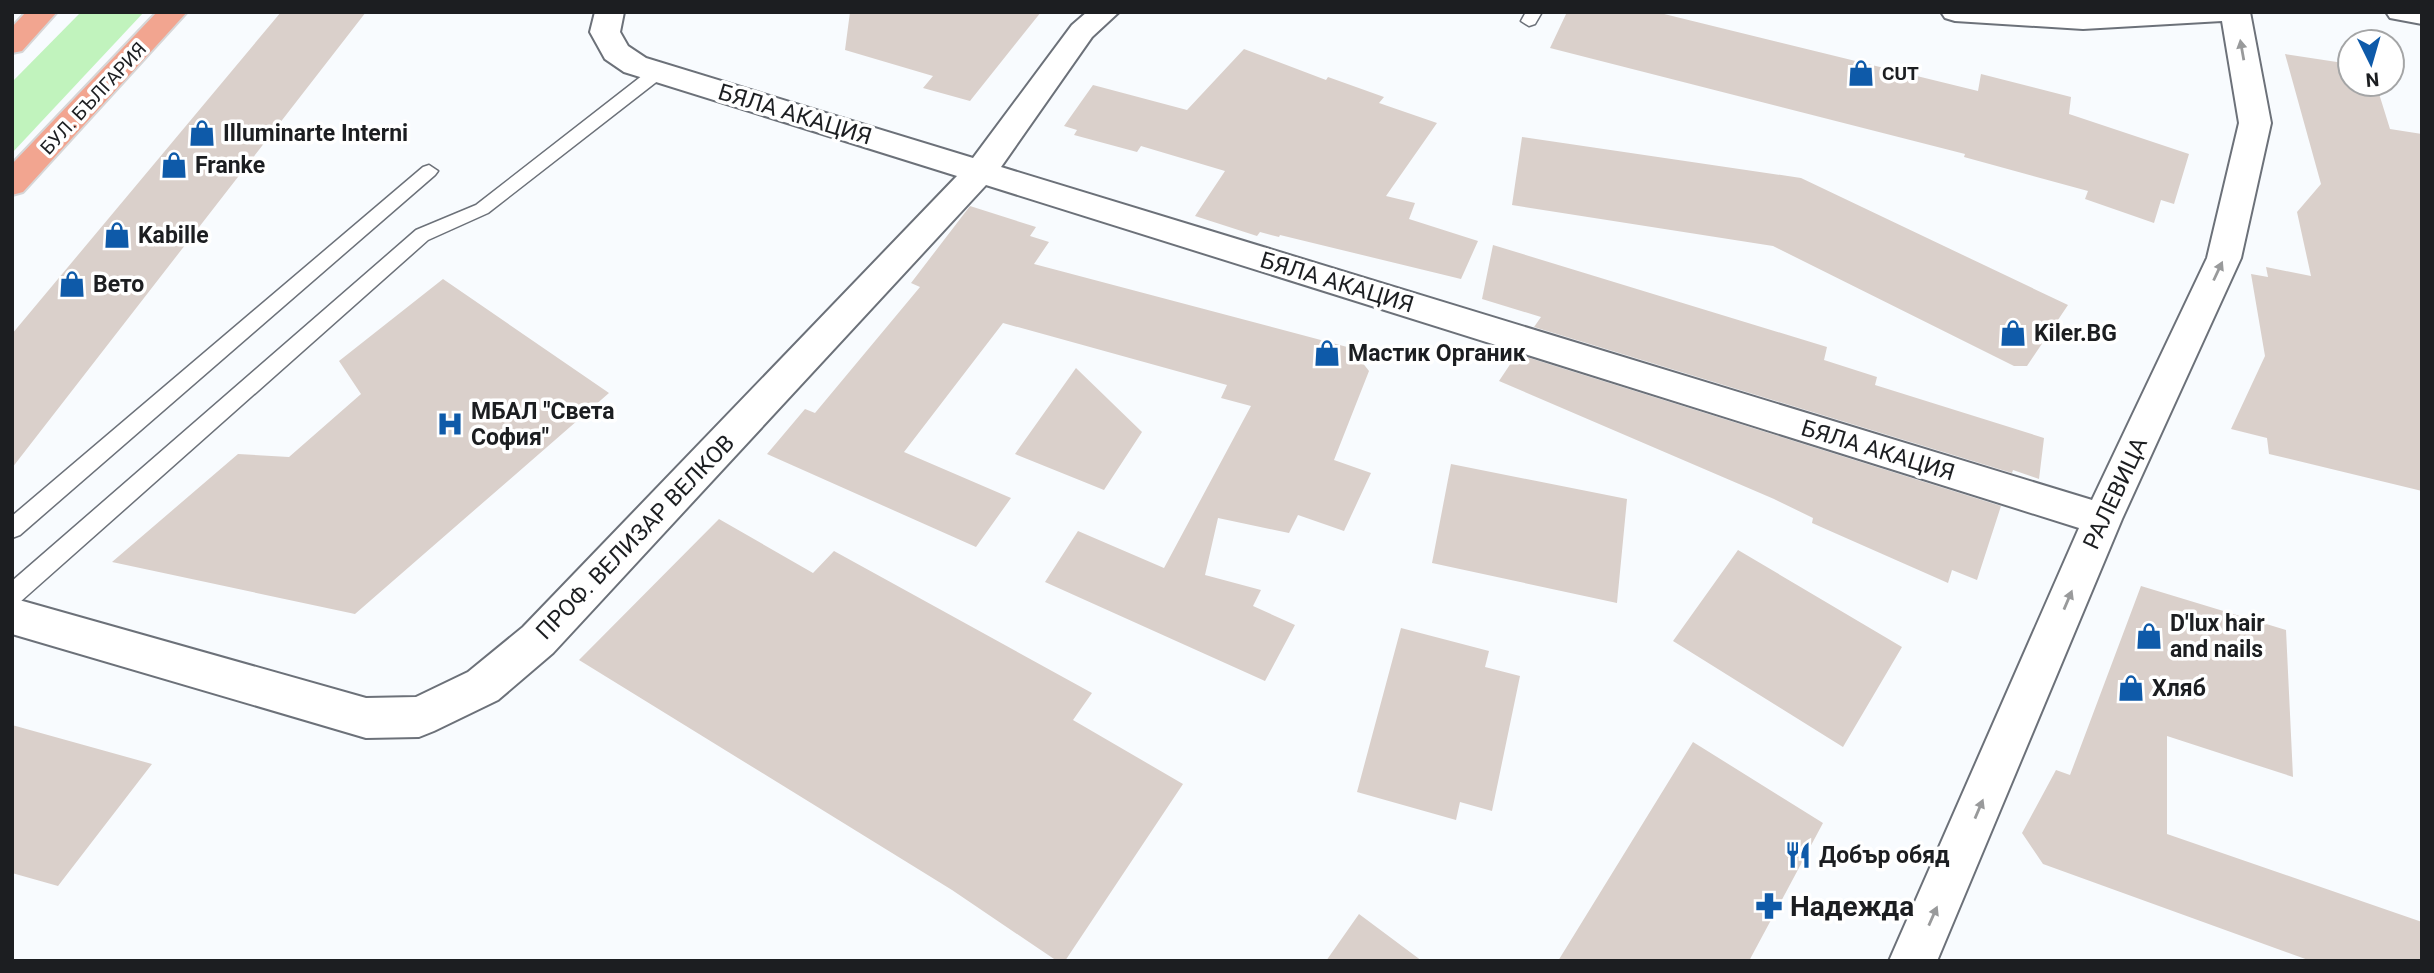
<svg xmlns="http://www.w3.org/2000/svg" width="2434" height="973" font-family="Roboto,sans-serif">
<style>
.green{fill:#c1f3bd}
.building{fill:#dad0cb}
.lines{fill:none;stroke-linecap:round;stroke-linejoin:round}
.lane-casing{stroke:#6c7179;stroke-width:3}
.street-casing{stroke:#6c7179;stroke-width:4}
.primary-casing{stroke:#d6d6d7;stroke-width:4}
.lane{fill:#fff;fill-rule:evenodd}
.street{fill:#fff;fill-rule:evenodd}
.primary{fill:#f2a590;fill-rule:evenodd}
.oneway{fill:#999a9b}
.labels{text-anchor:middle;stroke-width:7;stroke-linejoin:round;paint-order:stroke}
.far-poi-label{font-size:19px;font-weight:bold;fill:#1c1e21;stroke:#fff;text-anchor:start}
.far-street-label{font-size:19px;fill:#1c1e21;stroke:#fff}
.street-label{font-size:23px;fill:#1c1e21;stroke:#fff}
.poi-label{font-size:23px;font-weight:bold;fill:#1c1e21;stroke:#fff;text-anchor:start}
.near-poi-label{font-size:28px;font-weight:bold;fill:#1c1e21;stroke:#fff;text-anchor:start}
</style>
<rect width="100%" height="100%" fill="#f8fbfe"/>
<!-- green -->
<path class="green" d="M81,12H144L12,153V82Z"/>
<!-- building -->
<path class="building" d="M281,12H366L12,468V334Z
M850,12H1041L970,101L923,88L933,76L845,50Z
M1567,12H1656L1978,91L1981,74L2071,97L2069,114L2189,154L2174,204L2161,200L2154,223L2085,199L2088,191L1964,157L1965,154L1550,48Z
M1244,49L1326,80L1328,77L1384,97L1379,103L1437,123L1386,196L1415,203L1409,219L1478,241L1461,279L1280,235L1279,237L1260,232L1257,236L1195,216L1225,171L1141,146L1137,152L1074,135L1077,130L1064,126L1093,85L1187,110Z
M2285,54L2350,64V84H2376L2390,129L2422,134V491L2269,454L2267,438L2231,429L2265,356L2251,274L2268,277L2266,267L2311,276L2297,212L2321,184Z
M1522,137L1801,178L2068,305L2027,366H2014L1773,246L1512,205Z
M970,206L1036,227L1030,236L1049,242L1034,264L1351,348L1369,371L1334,460L1371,473L1344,531L1298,515L1289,533L1218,518L1205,575L1261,590L1253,606L1295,625L1265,681L1045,582L1078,531L1164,568L1251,406L1221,398L1227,385L1003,323L904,452L1011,498L976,547L767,454L805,409L815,413L920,287L911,283Z
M1493,245L1827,347L1824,360L1877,377L1875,385L2044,438L2039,479L2013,470L2012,473L1534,327L1541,317L1482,299Z
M443,279L609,393L355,614L112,562L238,454L289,457L361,394L339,361Z
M1517,354L2001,506L1977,580L1952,570L1948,583L1812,523L1813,518L1774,499L1499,381Z
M1076,368L1142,432L1104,490L1015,454Z
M1451,464L1627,499L1617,603L1432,563Z
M719,519L813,573L834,551L1092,693L1073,720L1183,784L1065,961H1057L952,890L579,660Z
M1738,550L1902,647L1843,747L1673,641Z
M2141,586L2286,630L2293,777L2167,736V834L2422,922V961H2311L2043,864L2022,833L2056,770L2070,775Z
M1401,628L1489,651L1485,667L1520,676L1492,811L1460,802L1456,820L1357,792Z
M12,725L152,764L58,886L12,873Z
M1693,742L1823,823L1749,961H1558Z
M1359,914L1422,961H1326Z"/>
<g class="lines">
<defs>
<path id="lane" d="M1526,12H1542L1535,24L1529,26L1521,21Z
M658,67L666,72L664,76L488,213L428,240L20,602L12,605V581L416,230L476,205L652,68Z
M429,165L438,171L435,175L20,535L12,538V516L423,167Z"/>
<path id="street" d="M595,12H624L620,32L628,46L646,58L973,158L1072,25L1087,12H1119L1092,37L1001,167L2092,500L2207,258L2239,123L2222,21L2083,29L1955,21L1945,18L1941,12H2250L2271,123L2241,258L2122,519L1937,961H1889L2079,528L986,185L553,653L498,700L434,731L419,737L366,738L12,634V598L366,698L416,697L468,672L523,627L957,176L624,72L605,59L590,32Z
M2386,12H2422V24L2390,18Z"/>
<path id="primary" d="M26,12H57L22,51L12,53V27Z
M157,12H187L23,192L12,195V164Z"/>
</defs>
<!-- lane casing -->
<use href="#lane" class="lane-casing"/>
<!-- street casing -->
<use href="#street" class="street-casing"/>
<!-- primary casing -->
<use href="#primary" class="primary-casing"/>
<!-- lane -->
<use href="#lane" class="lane"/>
<!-- street -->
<use href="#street" class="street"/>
<!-- primary -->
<use href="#primary" class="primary"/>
</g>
<!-- one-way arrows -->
<defs><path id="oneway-solid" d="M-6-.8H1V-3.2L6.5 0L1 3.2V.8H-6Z" transform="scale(1.75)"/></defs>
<g class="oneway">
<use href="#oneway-solid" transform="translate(2242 50) rotate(-100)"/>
<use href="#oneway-solid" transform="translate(2218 271) rotate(-65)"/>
<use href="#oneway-solid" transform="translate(2068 600) rotate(-67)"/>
<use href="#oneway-solid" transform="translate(1979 809) rotate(-67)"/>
<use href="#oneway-solid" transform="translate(1933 916) rotate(-66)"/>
</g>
<!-- icons -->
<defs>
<symbol id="shop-bare" viewBox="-9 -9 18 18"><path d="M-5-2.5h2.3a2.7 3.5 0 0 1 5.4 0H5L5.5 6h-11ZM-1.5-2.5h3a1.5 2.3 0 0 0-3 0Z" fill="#0e5aa9" stroke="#fff" stroke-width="2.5" paint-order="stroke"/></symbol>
<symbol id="hospital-bare" viewBox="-9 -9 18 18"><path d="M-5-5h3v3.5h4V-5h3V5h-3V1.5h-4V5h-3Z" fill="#0e5aa9" stroke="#fff" stroke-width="2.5" paint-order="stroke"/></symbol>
<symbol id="restaurant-bare" viewBox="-9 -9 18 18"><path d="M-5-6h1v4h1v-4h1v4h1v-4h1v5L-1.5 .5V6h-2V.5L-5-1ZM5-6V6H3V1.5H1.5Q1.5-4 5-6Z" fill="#0e5aa9" stroke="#fff" stroke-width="2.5" paint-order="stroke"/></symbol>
<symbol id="pharmacy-bare" viewBox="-9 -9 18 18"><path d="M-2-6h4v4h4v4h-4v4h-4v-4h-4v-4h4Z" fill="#0e5aa9" stroke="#fff" stroke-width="2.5" paint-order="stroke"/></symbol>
</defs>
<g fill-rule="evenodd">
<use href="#shop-bare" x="1842" y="54" width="38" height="38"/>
<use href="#shop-bare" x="183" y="114" width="38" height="38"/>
<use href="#shop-bare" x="155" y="146" width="38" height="38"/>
<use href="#shop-bare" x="98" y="216" width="38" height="38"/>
<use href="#shop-bare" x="53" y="265" width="38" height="38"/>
<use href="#shop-bare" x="1994" y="314" width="38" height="38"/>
<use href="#shop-bare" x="1308" y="334" width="38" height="38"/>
<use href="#hospital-bare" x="431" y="405" width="38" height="38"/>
<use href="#shop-bare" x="2130" y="617" width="38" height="38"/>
<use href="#shop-bare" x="2112" y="669" width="38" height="38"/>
<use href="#restaurant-bare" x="1779" y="836" width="38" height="38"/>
<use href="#pharmacy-bare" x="1750" y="887" width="38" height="38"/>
</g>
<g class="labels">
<!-- far-poi labels -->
<g class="far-poi-label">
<text x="1882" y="80">CUT</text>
</g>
<!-- far-street labels -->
<g class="far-street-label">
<text transform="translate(93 98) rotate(-47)" y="7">БУЛ. БЪЛГАРИЯ</text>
</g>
<!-- street labels -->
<g class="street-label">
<text transform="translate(795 114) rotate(17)" y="8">БЯЛА АКАЦИЯ</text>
<text transform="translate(1337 282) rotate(17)" y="8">БЯЛА АКАЦИЯ</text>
<text transform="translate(1878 450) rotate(17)" y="8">БЯЛА АКАЦИЯ</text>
<text transform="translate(2115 493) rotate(-65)" y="8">РАЛЕВИЦА</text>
<text transform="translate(635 537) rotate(-46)" y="8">ПРОФ. ВЕЛИЗАР ВЕЛКОВ</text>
</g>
<!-- poi labels -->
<g class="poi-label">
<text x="223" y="141">Illuminarte Interni</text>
<text x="195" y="173">Franke</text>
<text x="138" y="243">Kabille</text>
<text x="93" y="292">Вето</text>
<text x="2034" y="341">Kiler.BG</text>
<text x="1348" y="361">Мастик Органик</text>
<text x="471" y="419">МБАЛ "Света<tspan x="471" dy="26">София"</tspan></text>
<text x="2170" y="631">D'lux hair<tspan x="2170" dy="26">and nails</tspan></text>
<text x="2152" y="696">Хляб</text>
<text x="1819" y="863">Добър обяд</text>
</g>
<!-- near-poi labels -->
<g class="near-poi-label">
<text x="1790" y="916">Надежда</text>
</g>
</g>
<!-- border -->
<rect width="2434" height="973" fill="none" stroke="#1c1e21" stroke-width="28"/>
<!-- north arrow -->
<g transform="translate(2371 63) rotate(175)"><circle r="33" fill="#ffffff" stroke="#a4a5a6" stroke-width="2"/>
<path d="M0-5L12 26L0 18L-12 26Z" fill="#0e5aa9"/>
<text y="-10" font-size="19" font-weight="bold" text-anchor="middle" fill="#1c1e21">N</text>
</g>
</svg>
